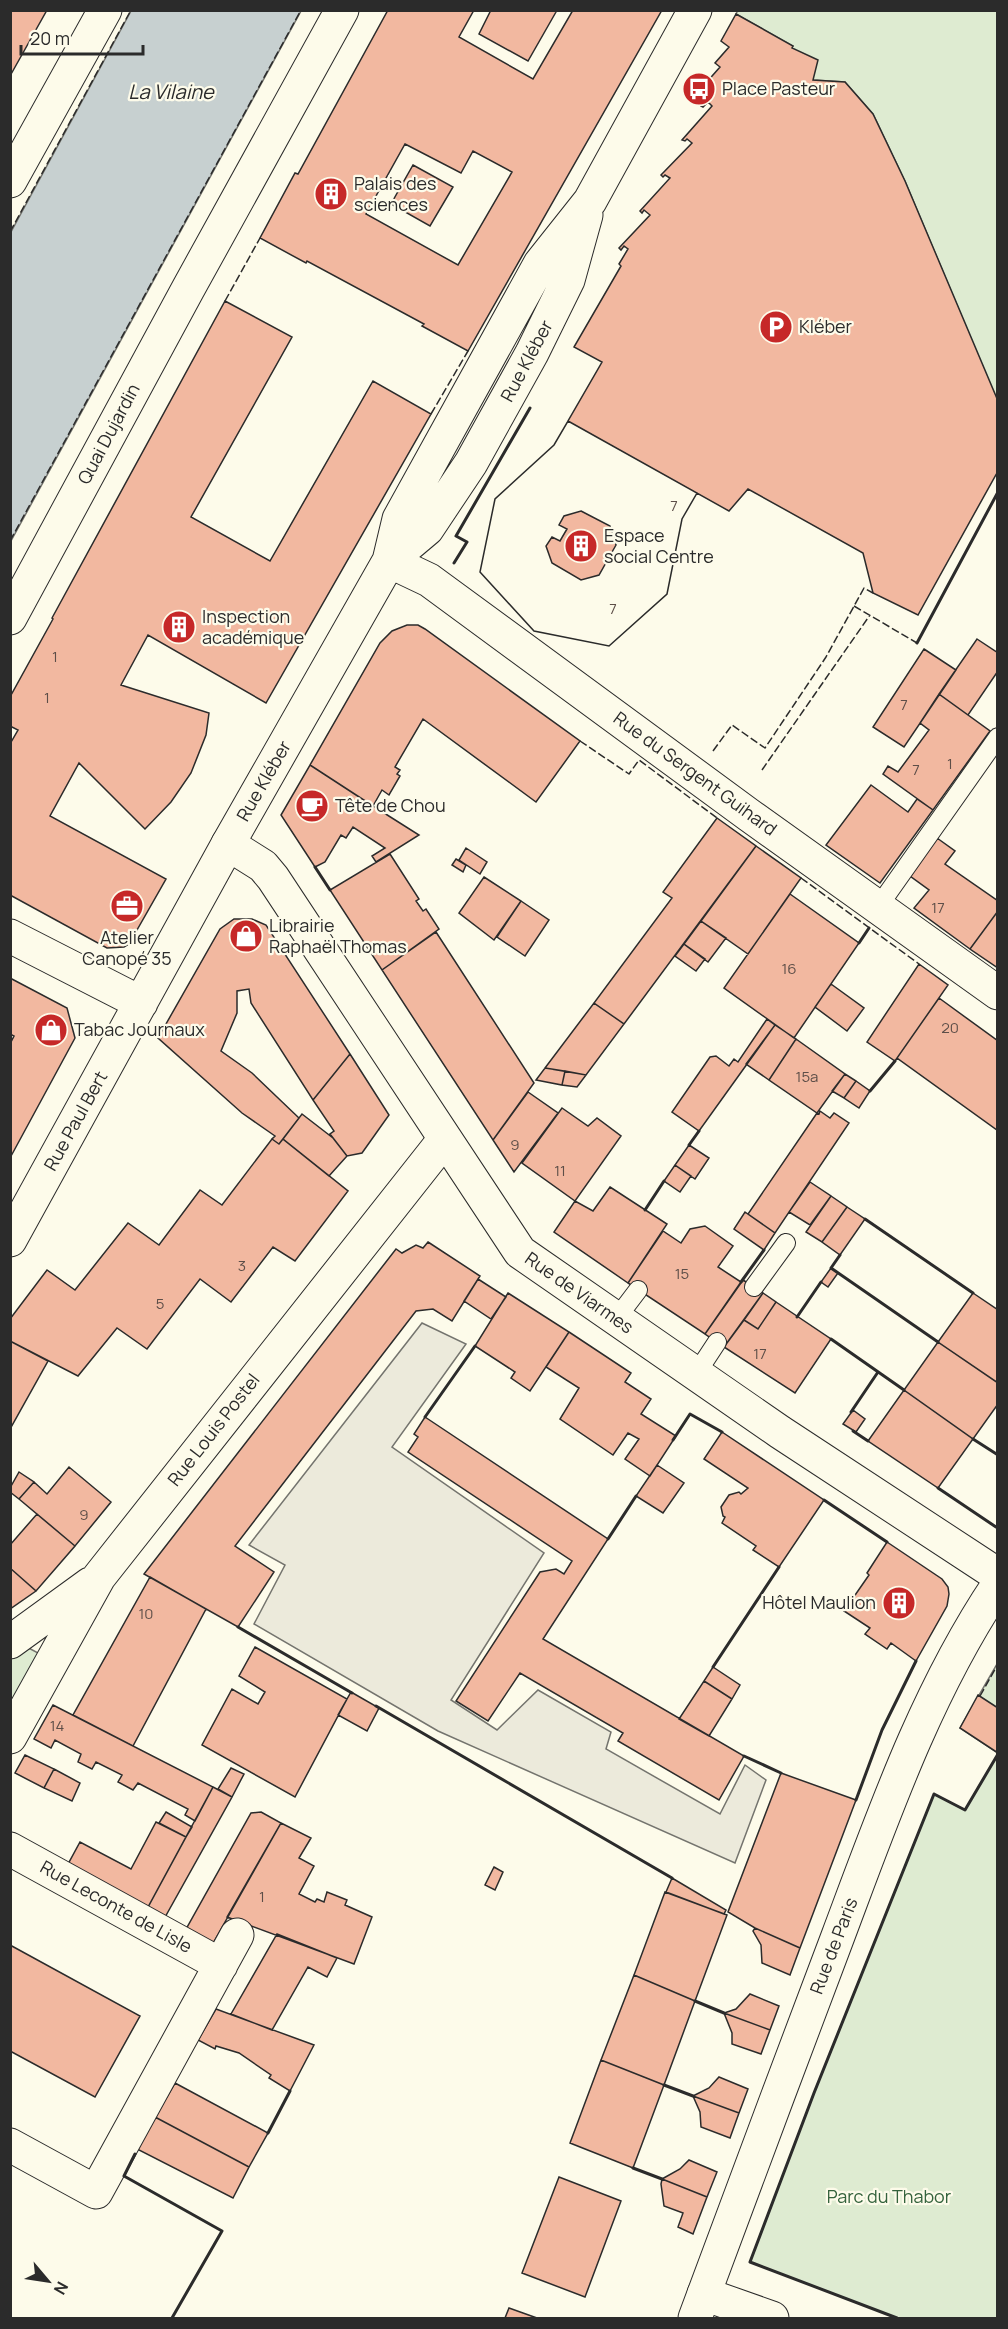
<svg xmlns="http://www.w3.org/2000/svg" width="1008" height="2329" font-family="Manrope,sans-serif">
<style>
.green{fill:#deebd1;stroke:#74746e;stroke-width:1.5}
.parking{fill:#eceadb;stroke:#74746e;stroke-width:1.5}
.water{fill:#c7d0d0;stroke:#74746e;stroke-width:1.5}
.building{fill:#f2b8a0;stroke:#2b2b2b;stroke-width:1.5;fill-rule:evenodd}
.lines{fill:none;stroke-linecap:round;stroke-linejoin:round}
.lane-casing{stroke:#2b2b2b;stroke-width:20}
.street-casing{stroke:#2b2b2b;stroke-width:35}
.secondary-casing{stroke:#2b2b2b;stroke-width:35}
.primary-casing{stroke:#2b2b2b;stroke-width:35}
.lane{stroke:#fdfbea;stroke-width:18}
.street{stroke:#fdfbea;stroke-width:33}
.secondary{stroke:#fdfbea;stroke-width:33}
.primary{stroke:#fdfbea;stroke-width:33}
.fence{stroke:#2b2b2b;stroke-width:1.5;stroke-dasharray:8 3;stroke-linecap:butt}
.wall{stroke:#2b2b2b;stroke-width:3}
.labels{text-anchor:middle;stroke-width:4.5;stroke-linejoin:round;paint-order:stroke}
.number-label{font-size:15px;fill:#5d4e48}
.poi-label{font-size:18px;fill:#2b2b2b;stroke:#fdfbea;text-anchor:start}
.street-label{font-size:18px;fill:#2b2b2b;stroke:#fdfbea}
.park-label{font-size:18px;fill:#34623c;stroke:#fdfbea}
.water-label{font-size:20px;font-style:italic;fill:#2b2b2b;stroke:#fdfbea}
</style>
<rect width="100%" height="100%" fill="#fdfbea"/>
<!-- green -->
<path class="green" d="M738,10L997,11V401L905,181L873,114L845,82L813,80L792,48L793,46L736,14Z
M23,1645L40,1654L11,1708V1654Z
M997,1664L998,1753L960,1728Z
M998,1754L997,2318H897L750,2262L814,2093L934,1794L965,1810Z"/>
<!-- parking -->
<path class="parking" d="M422,1323L466,1344L392,1447L544,1553L451,1700L497,1730L538,1690L611,1732L606,1749L720,1814L745,1765L766,1780L735,1863L438,1731L254,1624L285,1565L249,1545Z"/>
<!-- water -->
<path class="water" d="M131,11H301L11,541V232Z"/>
<!-- building -->
<path class="building" d="M10,10H47L10,76Z
M388,10H474L459,37L533,79L573,10H662L468,351L422,326L424,324L307,261L306,263L260,238L295,173L298,174ZM405,144L461,173L473,151L512,172L458,265L366,214Z
M491,10H554L556,12L528,61L479,34Z
M736,14L793,46L792,48L818,60L813,80L845,82L873,114L905,181L998,401V471L918,615L873,593L863,553L748,489L729,511L568,421L602,362L574,347L621,266L619,264L628,249L624,246L621,250L619,248L650,215L644,210L642,213L640,211L670,178L665,175L663,177L661,175L692,143L687,139L685,141L682,140L712,106L708,102L703,107L701,106L713,92L705,84L720,67L715,63L729,47L721,41Z
M413,165L453,187L430,226L391,204Z
M225,301L292,337L191,517L270,561L373,381L431,414L266,703L148,635L121,685L209,713L206,735L191,773L171,802L145,829L79,763L50,816L166,879L129,944L124,947L107,948L10,895V744L18,730L10,726V697L53,619L52,618Z
M568,421L697,493L682,519L667,594L609,646L534,631L480,572L495,499L554,445ZM581,511L610,526L616,545L599,575L581,580L552,563L546,546L552,537L560,541L567,529L559,525L564,516Z
M568,421L697,493L682,519L667,594L609,646L534,631L480,572L495,499L554,445Z
M407,625H418L425,629L580,741L536,802L423,719L395,767L400,770L397,774L400,776L389,795L382,790L373,806L310,765L380,643L392,631Z
M977,639L998,653V671L968,715L939,694Z
M924,649L956,670L904,747L873,727Z
M939,694L990,731L933,810L883,774L888,766L898,772L929,730L920,723Z
M310,765L373,806L419,835L376,862L372,856L385,848L353,827L346,838L341,835L325,862L315,867L281,815Z
M871,785L908,812L917,799L933,810L880,883L826,845Z
M717,818L756,846L624,1024L594,1003L672,898L663,892Z
M937,838L955,851L945,864L998,901V911L970,949L914,908L929,890L910,876Z
M756,846L801,878L748,954L701,921Z
M466,848L487,862L480,874L459,860Z
M390,854L419,899L416,901L423,911L426,909L439,929L382,970L330,890Z
M456,859L466,865L463,872L452,865Z
M484,877L521,901L494,940L459,913Z
M790,894L859,943L794,1038L724,988Z
M521,901L549,920L525,956L497,937Z
M998,911V968L970,949Z
M234,919H252L266,925L350,1054L313,1100L251,1003L249,989L237,991V1013L221,1051L252,1073L299,1118L279,1144L272,1139L275,1136L242,1113L158,1038L220,929Z
M701,921L726,938L708,962L684,944Z
M436,932L534,1083L493,1140L382,970Z
M684,944L705,959L696,971L675,956Z
M919,964L948,985L895,1061L867,1042Z
M10,978L67,1008L75,1038L10,1158V1044L14,1036L10,1034Z
M831,984L864,1008L847,1031L815,1007Z
M939,998L998,1041L997,1130L897,1058Z
M594,1003L624,1024L586,1075L545,1068Z
M767,1019L775,1025L699,1131L672,1112L710,1057L716,1056L729,1066L734,1059L738,1062Z
M775,1025L796,1039L769,1080L746,1064Z
M796,1039L845,1074L817,1113L769,1080Z
M350,1054L389,1115L362,1153L347,1156L330,1134L334,1131L313,1100Z
M545,1068L565,1071L562,1085L536,1080Z
M565,1071L586,1075L577,1087L562,1085Z
M845,1074L856,1081L844,1098L832,1091Z
M856,1081L870,1091L859,1108L844,1098Z
M528,1092L558,1113L514,1172L493,1140Z
M562,1108L588,1126L597,1118L621,1136L575,1201L522,1163Z
M820,1111L830,1118L834,1113L849,1123L775,1233L748,1214L817,1113L819,1114Z
M302,1114L333,1138L347,1156L329,1176L283,1139Z
M272,1139L279,1144L283,1139L348,1191L295,1261L273,1247L231,1302L200,1279L147,1349L117,1328L78,1376L10,1341V1319L47,1270L75,1290L128,1223L159,1245L200,1190L222,1205Z
M689,1145L709,1158L695,1179L675,1165Z
M675,1165L691,1176L680,1192L664,1181Z
M810,1182L831,1196L810,1225L789,1212Z
M610,1187L667,1224L628,1283L554,1232L575,1201L593,1211Z
M831,1196L847,1207L822,1242L806,1232Z
M847,1207L865,1219L840,1255L822,1242Z
M745,1212L775,1233L764,1250L734,1229Z
M705,1226L733,1246L718,1267L741,1282L705,1334L628,1283L663,1231L681,1243L690,1229Z
M428,1242L480,1276L452,1321L433,1309L416,1311L235,1546L274,1572L238,1627L144,1574L396,1249L402,1253L416,1245L423,1248Z
M831,1268L838,1273L828,1287L821,1282Z
M478,1279L506,1297L491,1319L464,1301Z
M743,1280L763,1293L724,1347L705,1334Z
M508,1293L569,1332L530,1391L511,1378L515,1372L475,1346Z
M763,1293L776,1302L758,1329L744,1320Z
M973,1293L998,1310V1383L938,1342Z
M776,1302L831,1339L795,1393L724,1347L744,1320L758,1329Z
M569,1332L631,1373L625,1382L651,1399L641,1414L676,1436L650,1476L625,1459L639,1439L628,1433L613,1455L560,1419L579,1388L546,1367Z
M10,1341L48,1361L10,1429Z
M938,1342L998,1383V1404L973,1439L904,1390Z
M904,1390L973,1439L938,1488L868,1441Z
M853,1410L865,1419L856,1432L843,1424Z
M425,1417L608,1539L543,1639L744,1756L719,1800L618,1741L623,1733L520,1673L488,1721L456,1701L540,1572L556,1569L564,1574L572,1561L408,1452L418,1437L414,1434Z
M722,1432L824,1500L779,1567L753,1550L756,1546L722,1523L725,1517L723,1516L721,1507L729,1495L739,1492L741,1494L748,1488L704,1459Z
M657,1465L684,1483L663,1513L636,1496Z
M69,1467L111,1502L75,1546L19,1499L34,1482L47,1494Z
M19,1472L34,1482L19,1499L10,1492V1488Z
M37,1514L75,1546L36,1591L10,1568V1545Z
M887,1542L942,1579L948,1587L949,1594L947,1606L916,1661L891,1643L887,1649L865,1634L870,1628L844,1611L869,1575L867,1573Z
M10,1568L36,1591L10,1609Z
M150,1577L206,1609L133,1746L73,1715Z
M255,1647L347,1699L295,1797L202,1745L232,1689L258,1704L265,1692L239,1676Z
M713,1667L740,1685L732,1699L704,1681Z
M704,1681L732,1699L709,1736L679,1719Z
M351,1692L379,1708L367,1731L338,1715Z
M978,1695L998,1708V1753L960,1728Z
M53,1705L213,1787L195,1821L185,1815L188,1809L138,1783L133,1790L118,1782L122,1775L96,1762L92,1769L78,1762L81,1754L55,1740L51,1748L34,1739Z
M25,1755L54,1769L44,1788L15,1773Z
M231,1768L244,1774L232,1797L218,1789Z
M54,1769L80,1783L72,1801L44,1788Z
M781,1773L856,1800L800,1948L755,1928L728,1912Z
M213,1787L232,1797L164,1919L147,1909Z
M166,1812L192,1827L186,1837L159,1823Z
M261,1812L281,1823L212,1945L185,1931L251,1813Z
M156,1822L186,1837L147,1909L67,1866L80,1842L131,1869Z
M281,1823L311,1838L299,1858L314,1866L299,1894L315,1902L317,1899L324,1902L327,1892L347,1900L345,1905L372,1917L354,1964L227,1917Z
M494,1867L503,1872L495,1890L485,1885Z
M672,1878L726,1910L724,1914L666,1892Z
M665,1892L727,1915L695,2001L634,1975Z
M755,1928L800,1948L790,1975L762,1963L761,1945L753,1931Z
M277,1934L337,1958L327,1977L308,1967L272,2030L231,2014Z
M10,1945L140,2016L95,2097L10,2051Z
M634,1975L695,2001L664,2085L601,2060Z
M750,1994L779,2006L770,2030L724,2013L736,2009Z
M216,2009L314,2045L290,2091L269,2078L271,2075L239,2053L216,2046L215,2049L198,2040Z
M724,2013L770,2030L761,2054L732,2044V2033Z
M601,2060L664,2085L633,2168L570,2143Z
M719,2077L748,2089L739,2113L693,2096L709,2088Z
M175,2083L268,2133L249,2167L155,2117Z
M693,2096L739,2113L730,2138L701,2127L700,2112Z
M155,2117L249,2167L233,2198L137,2149Z
M689,2160L717,2172L707,2197L662,2179L680,2169Z
M559,2177L621,2201L585,2297L522,2273Z
M662,2179L707,2197L693,2234L678,2227L683,2213L664,2206L661,2184Z
M509,2308L537,2318H505Z"/>
<g class="lines">
<defs>
<path id="lane" d="M878,907L998,737
M754,1287L786,1243
M616,1319L638,1290
M696,1374L717,1342"/>
<path id="street" d="M389,561L429,580L749,815L998,993
M389,561L427,529L471,463L532,353L568,280L586,215
M228,844L389,561L399,519L540,264L590,201L695,10
M10,1642L90,1584
M10,1737L99,1577L444,1140
M10,1849L221,1965
M10,2145L96,2192L237,1935
M704,2294L772,2318"/>
<path id="secondary" d="M10,936L141,1003
M10,1240L228,844L263,866L273,878L520,1252L780,1432L998,1575
M695,2318C742,2191 790,2063 838,1936C883,1816 926,1692 998,1585"/>
<path id="primary" d="M10,181L105,10
M10,618L188,289L342,10"/>
</defs>
<!-- lane casing -->
<use href="#lane" class="lane-casing"/>
<!-- street casing -->
<use href="#street" class="street-casing"/>
<!-- secondary casing -->
<use href="#secondary" class="secondary-casing"/>
<!-- primary casing -->
<use href="#primary" class="primary-casing"/>
<!-- lane -->
<use href="#lane" class="lane"/>
<!-- street -->
<use href="#street" class="street"/>
<!-- secondary -->
<use href="#secondary" class="secondary"/>
<!-- primary -->
<use href="#primary" class="primary"/>
<!-- fence -->
<path class="fence" d="M10,232L131,10
M225,301L260,238
M431,414L468,351
M10,541L301,10
M854,606L917,643
M580,741L629,774L639,760L717,818
M713,751L732,725L765,748L826,657L864,588L873,593
M762,770L870,615
M801,878L919,964
M980,1696L998,1664"/>
<!-- wall -->
<path class="wall" d="M454,563L467,542L456,536L530,408
M917,643L998,492
M315,867L330,890
M859,943L869,928
M870,1091L895,1061
M689,1145L699,1131
M645,1210L664,1181
M865,1219L973,1293
M840,1255L831,1268L938,1342
M741,1282L764,1250
M797,1317L821,1282
M831,1339L904,1390
M851,1412L878,1372
M425,1417L475,1346
M853,1431L868,1441
M973,1439L998,1455
M673,1440L690,1414L722,1432
M938,1488L996,1527L998,1525
M824,1500L887,1542
M608,1539L636,1496
M238,1627L352,1693
M713,1667L779,1567
M376,1706L672,1878
M744,1756L781,1773
M856,1800L882,1730L916,1661
M695,2001L724,2013
M664,2085L693,2096
M268,2133L290,2091
M135,2154L124,2176L222,2231L172,2318
M633,2168L662,2179
M897,2318L750,2262L814,2093L934,1794L965,1810L998,1754"/>
</g>
<!-- icons -->
<defs>
<symbol id="bus-disc" viewBox="-11 -11 22 22"><circle r="9.5" fill="#c62828" stroke="#fdfbea"/><path d="M-5-6H5V4H4V6H2V4H-2V6H-4V4H-5ZM-3.5-4V0h7V-4ZM-3.5 1.2v1.5H-2V1.2ZM2 1.2v1.5H3.5V1.2Z" fill="#fff"/></symbol>
<symbol id="building-disc" viewBox="-11 -11 22 22"><circle r="9.5" fill="#c62828" stroke="#fdfbea"/><path d="M-4-6H4V6H1V3H-1V6H-4ZM-2.5-4.3h1.7v1.8h-1.7ZM.8-4.3h1.7v1.8H.8ZM-2.5-1h1.7V.8h-1.7ZM.8-1h1.7V.8H.8Z" fill="#fff"/></symbol>
<symbol id="parking-disc" viewBox="-11 -11 22 22"><circle r="9.5" fill="#c62828" stroke="#fdfbea"/><path d="M-3.5-5.5H1a3.5 3.5 0 0 1 0 7H-1V5.5H-3.5ZM-1-3.4V-.6H.8a1.4 1.4 0 0 0 0-2.8Z" fill="#fff"/></symbol>
<symbol id="cafe-disc" viewBox="-11 -11 22 22"><circle r="9.5" fill="#c62828" stroke="#fdfbea"/><path d="M-5.5-4.5H6V0H3Q3 3.5 0 3.5H-2.5Q-5.5 3.5-5.5 0ZM3-3.2v2h1.7v-2ZM-6 4.5H4V6H-6Z" fill="#fff"/></symbol>
<symbol id="office-disc" viewBox="-11 -11 22 22"><circle r="9.5" fill="#c62828" stroke="#fdfbea"/><path d="M-6-3h4V-5.5h4V-3h4V5H-6ZM-1-4.5V-3h2v-1.5ZM-6 0V1H6V0Z" fill="#fff"/></symbol>
<symbol id="shop-disc" viewBox="-11 -11 22 22"><circle r="9.5" fill="#c62828" stroke="#fdfbea"/><path d="M-5-2.5h2.3a2.7 3.5 0 0 1 5.4 0H5L5.5 6h-11ZM-1.5-2.5h3a1.5 2.3 0 0 0-3 0Z" fill="#fff"/></symbol>
</defs>
<g fill-rule="evenodd">
<use href="#bus-disc" x="680" y="70" width="38" height="38"/>
<use href="#building-disc" x="312" y="175" width="38" height="38"/>
<use href="#parking-disc" x="757" y="308" width="38" height="38"/>
<use href="#building-disc" x="562" y="527" width="38" height="38"/>
<use href="#building-disc" x="160" y="608" width="38" height="38"/>
<use href="#cafe-disc" x="293" y="787" width="38" height="38"/>
<use href="#office-disc" x="108" y="887" width="38" height="38"/>
<use href="#shop-disc" x="227" y="917" width="38" height="38"/>
<use href="#shop-disc" x="32" y="1011" width="38" height="38"/>
<use href="#building-disc" x="880" y="1584" width="38" height="38"/>
</g>
<g class="labels">
<!-- number labels -->
<g class="number-label">
<text x="674" y="511">7</text>
<text x="613" y="614">7</text>
<text x="55" y="662">1</text>
<text x="47" y="703">1</text>
<text x="904" y="710">7</text>
<text x="950" y="769">1</text>
<text x="916" y="775">7</text>
<text x="938" y="913">17</text>
<text x="789" y="974">16</text>
<text x="950" y="1033">20</text>
<text x="807" y="1082">15a</text>
<text x="515" y="1150">9</text>
<text x="560" y="1176">11</text>
<text x="242" y="1271">3</text>
<text x="682" y="1279">15</text>
<text x="160" y="1309">5</text>
<text x="760" y="1359">17</text>
<text x="84" y="1520">9</text>
<text x="146" y="1619">10</text>
<text x="57" y="1731">14</text>
<text x="262" y="1902">1</text>
</g>
<!-- poi labels -->
<g class="poi-label">
<text x="722" y="95">Place Pasteur</text>
<text x="354" y="190">Palais des<tspan x="354" dy="21">sciences</tspan></text>
<text x="799" y="333">Kléber</text>
<text x="604" y="542">Espace<tspan x="604" dy="21">social Centre</tspan></text>
<text x="202" y="623">Inspection<tspan x="202" dy="21">académique</tspan></text>
<text x="335" y="812">Tête de Chou</text>
<text x="269" y="932">Librairie<tspan x="269" dy="21">Raphaël Thomas</tspan></text>
<text x="127" y="944" text-anchor="middle">Atelier<tspan x="127" dy="21">Canopé 35</tspan></text>
<text x="74" y="1036">Tabac Journaux</text>
<text x="876" y="1609" text-anchor="end">Hôtel Maulion</text>
</g>
<!-- street labels -->
<g class="street-label">
<text transform="translate(527 361) rotate(-62)" y="6">Rue Kléber</text>
<text transform="translate(109 434) rotate(-62)" y="6">Quai Dujardin</text>
<text transform="translate(695 774) rotate(36)" y="6">Rue du Sergent Guihard</text>
<text transform="translate(264 781) rotate(-60)" y="6">Rue Kléber</text>
<text transform="translate(76 1121) rotate(-61)" y="6">Rue Paul Bert</text>
<text transform="translate(579 1293) rotate(35)" y="6">Rue de Viarmes</text>
<text transform="translate(214 1430) rotate(-52)" y="6">Rue Louis Postel</text>
<text transform="translate(116 1907) rotate(29)" y="6">Rue Leconte de Lisle</text>
<text transform="translate(834 1946) rotate(-69)" y="6">Rue de Paris</text>
</g>
<!-- park labels -->
<g class="park-label">
<text x="889" y="2203">Parc du Thabor</text>
</g>
<!-- water labels -->
<g class="water-label">
<text x="171" y="99">La Vilaine</text>
</g>
</g>
<!-- border -->
<rect width="1008" height="2329" fill="none" stroke="#2b2b2b" stroke-width="24"/>
<!-- north arrow -->
<g transform="translate(48 2281) rotate(119)" stroke="#fdfbea" stroke-width="4.5" paint-order="stroke">
<path d="M0-4.5L10 22L0 15L-10 22Z" fill="#2b2b2b"/>
<text y="-9" font-size="16" font-weight="bold" text-anchor="middle" fill="#2b2b2b">N</text>
</g>
<!-- scale -->
<path d="M21 45v9h122v-9" fill="none" stroke="#2b2b2b" stroke-width="3"/>
<text x="30" y="45" font-size="18" fill="#2b2b2b" stroke="#fdfbea" stroke-width="4.5" paint-order="stroke">20 m</text>
</svg>
